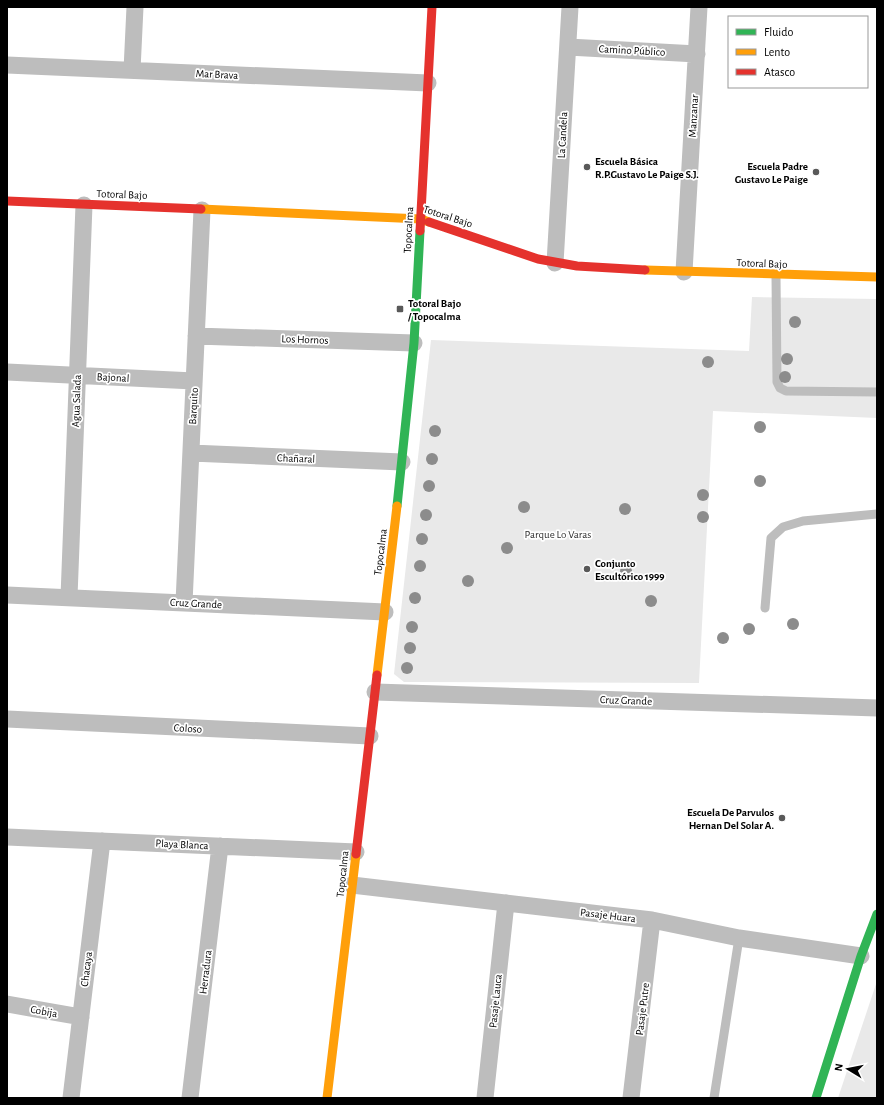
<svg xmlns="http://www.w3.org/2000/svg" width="884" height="1105" font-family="'Alegreya Sans',sans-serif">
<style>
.green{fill:#e9e9e9}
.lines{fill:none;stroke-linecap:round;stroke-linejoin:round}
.lane{stroke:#bdbdbd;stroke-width:9}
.street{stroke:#bdbdbd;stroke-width:17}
.fast{stroke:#30b455;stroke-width:9}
.slow{stroke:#ff9f0a;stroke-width:9}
.jam{stroke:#e5322d;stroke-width:9}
.tree{fill:#8c8c8c}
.poi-dot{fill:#595959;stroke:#fff;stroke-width:1.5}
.labels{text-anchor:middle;stroke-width:3.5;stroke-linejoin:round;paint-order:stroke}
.street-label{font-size:11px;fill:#000;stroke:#fff}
.poi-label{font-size:11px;font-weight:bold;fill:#000;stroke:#fff;text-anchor:start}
.park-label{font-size:11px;fill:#2e2e2e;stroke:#fff}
</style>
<rect width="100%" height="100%" fill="#fff"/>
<!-- green -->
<path class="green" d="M752,297L877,299V418L713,411L699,683L404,682L394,674L431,340L749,351Z
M877,979V1098H838L876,984Z"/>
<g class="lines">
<!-- lane -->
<path class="lane" d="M776,276L777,382L780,388L786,391L877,392
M765,608L771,538L783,527L803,521L877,514
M714,1098L739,938"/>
<!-- street -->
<path class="street" d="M568,47L697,54
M7,65L428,83
M132,70L135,7
M555,263L570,7
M684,272L699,7
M196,336L414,343
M7,372L194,381
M191,453L402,462
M7,595L385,612
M69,597L84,205
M184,603L202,210
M375,692L877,708
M7,719L370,736
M7,837L356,852
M352,885L652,920L739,938L861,956
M7,1004L81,1017
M71,1098L102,841
M190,1098L220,846
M485,1098L506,903
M631,1098L652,920"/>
<!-- fast -->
<path class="fast" d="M397,506L414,343L420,231
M816,1098L861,956L877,914"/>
<!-- slow -->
<path class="slow" d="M201,209L421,219L429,222
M645,270L877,277
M377,675L397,506
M327,1098L356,854"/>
<!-- jam -->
<path class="jam" d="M7,201L201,209
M429,222L538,259L577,266L645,270
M420,231L432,7
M356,854L377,675"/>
</g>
<!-- trees -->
<g class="tree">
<circle cx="795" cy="322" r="6"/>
<circle cx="787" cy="359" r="6"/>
<circle cx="708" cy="362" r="6"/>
<circle cx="785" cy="377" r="6"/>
<circle cx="760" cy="427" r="6"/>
<circle cx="435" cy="431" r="6"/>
<circle cx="432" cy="459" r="6"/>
<circle cx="760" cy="481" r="6"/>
<circle cx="429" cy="486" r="6"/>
<circle cx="703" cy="495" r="6"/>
<circle cx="524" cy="507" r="6"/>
<circle cx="625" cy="509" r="6"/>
<circle cx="426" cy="515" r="6"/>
<circle cx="703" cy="517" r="6"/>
<circle cx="422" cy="539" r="6"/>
<circle cx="507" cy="548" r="6"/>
<circle cx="420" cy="566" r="6"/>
<circle cx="626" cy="571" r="6"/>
<circle cx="468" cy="581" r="6"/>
<circle cx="415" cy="598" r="6"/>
<circle cx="651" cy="601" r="6"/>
<circle cx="793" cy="624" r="6"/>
<circle cx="412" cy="627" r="6"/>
<circle cx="749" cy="629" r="6"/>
<circle cx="723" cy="638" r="6"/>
<circle cx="410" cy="648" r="6"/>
<circle cx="407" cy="668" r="6"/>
</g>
<!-- markers -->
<g class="poi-dot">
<circle cx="587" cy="167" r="4"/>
<circle cx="816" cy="172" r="4"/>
<rect x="396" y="305" width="8" height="8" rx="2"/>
<circle cx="587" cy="569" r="4"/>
<circle cx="782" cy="818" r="4"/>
</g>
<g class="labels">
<!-- street labels -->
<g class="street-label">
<text transform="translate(632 50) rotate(3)" y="4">Camino Público</text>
<text transform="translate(217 74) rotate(3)" y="4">Mar Brava</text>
<text transform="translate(693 116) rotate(-87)" y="4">Manzanar</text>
<text transform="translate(562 135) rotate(-87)" y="4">La Candela</text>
<text transform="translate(122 194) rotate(2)" y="4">Totoral Bajo</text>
<text transform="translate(448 216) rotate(18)" y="4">Totoral Bajo</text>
<text transform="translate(408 230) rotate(-87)" y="4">Topocalma</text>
<text transform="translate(762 263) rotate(2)" y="4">Totoral Bajo</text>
<text transform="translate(305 339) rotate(2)" y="4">Los Hornos</text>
<text transform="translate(113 377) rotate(3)" y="4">Bajonal</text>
<text transform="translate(76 401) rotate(-88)" y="4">Agua Salada</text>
<text transform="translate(193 406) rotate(-87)" y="4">Barquito</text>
<text transform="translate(296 458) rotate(2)" y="4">Chañaral</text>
<text transform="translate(380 552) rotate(-83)" y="4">Topocalma</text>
<text transform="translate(196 603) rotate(3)" y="4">Cruz Grande</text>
<text transform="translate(626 700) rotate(2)" y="4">Cruz Grande</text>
<text transform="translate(188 728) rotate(3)" y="4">Coloso</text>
<text transform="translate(182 844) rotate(3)" y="4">Playa Blanca</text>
<text transform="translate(342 874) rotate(-84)" y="4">Topocalma</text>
<text transform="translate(608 915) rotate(7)" y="4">Pasaje Huara</text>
<text transform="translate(86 969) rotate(-83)" y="4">Chacaya</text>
<text transform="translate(205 972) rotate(-83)" y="4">Herradura</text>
<text transform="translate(495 1001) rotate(-84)" y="4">Pasaje Lauca</text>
<text transform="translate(642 1009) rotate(-83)" y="4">Pasaje Putre</text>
<text transform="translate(44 1011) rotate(10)" y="4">Cobija</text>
</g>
<!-- poi labels -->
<g class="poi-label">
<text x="595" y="165">Escuela Básica<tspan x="595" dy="13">R.P.Gustavo Le Paige S.J.</tspan></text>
<text x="808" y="170" text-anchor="end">Escuela Padre<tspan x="808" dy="13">Gustavo Le Paige</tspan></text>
<text x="408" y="307">Totoral Bajo<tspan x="408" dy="13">/ Topocalma</tspan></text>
<text x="595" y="567">Conjunto<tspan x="595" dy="13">Escultórico 1999</tspan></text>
<text x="774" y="816" text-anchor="end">Escuela De Parvulos<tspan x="774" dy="13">Hernan Del Solar A.</tspan></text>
</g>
<!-- park labels -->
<g class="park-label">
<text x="558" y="538">Parque Lo Varas</text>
</g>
</g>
<!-- border -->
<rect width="884" height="1105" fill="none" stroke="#000000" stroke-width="16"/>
<!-- legend -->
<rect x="728" y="16" width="140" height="72" fill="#ffffff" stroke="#999999"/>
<rect x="736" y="29" width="20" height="6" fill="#30b455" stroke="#999999"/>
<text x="764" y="36" font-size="12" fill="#000000">Fluido</text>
<rect x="736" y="49" width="20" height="6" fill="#ff9f0a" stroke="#999999"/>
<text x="764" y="56" font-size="12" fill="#000000">Lento</text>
<rect x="736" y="69" width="20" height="6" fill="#e5322d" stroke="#999999"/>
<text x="764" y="76" font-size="12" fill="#000000">Atasco</text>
<!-- north arrow -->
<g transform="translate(848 1069) rotate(280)" stroke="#ffffff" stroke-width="3" paint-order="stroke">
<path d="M0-3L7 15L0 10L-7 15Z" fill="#000000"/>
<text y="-6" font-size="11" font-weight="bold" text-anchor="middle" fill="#000000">N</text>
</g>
</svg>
